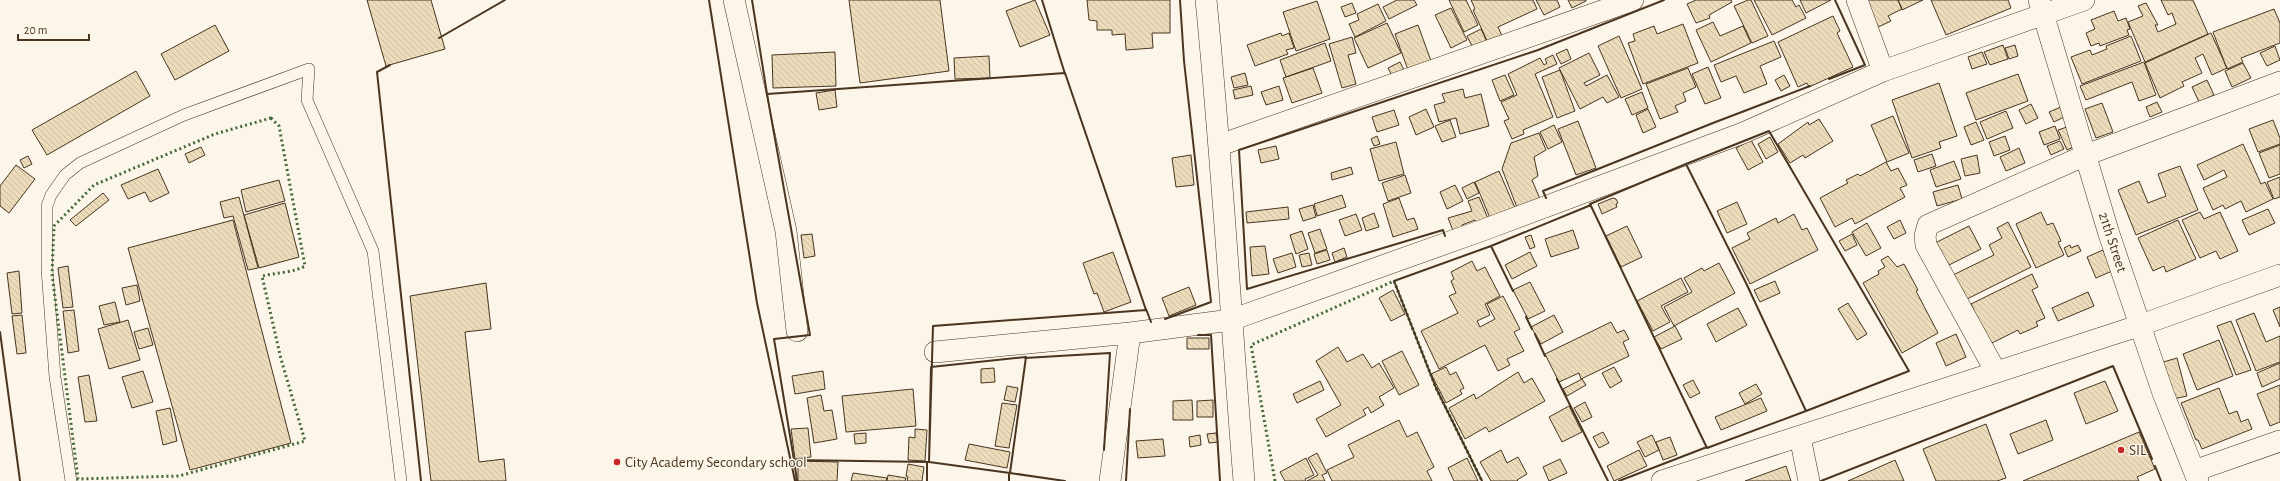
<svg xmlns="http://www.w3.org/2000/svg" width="2280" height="481" font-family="'Alegreya Sans',sans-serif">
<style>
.building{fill:url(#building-back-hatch);stroke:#4a3520}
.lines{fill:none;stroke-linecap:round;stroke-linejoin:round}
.service-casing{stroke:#4a3520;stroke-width:12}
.minor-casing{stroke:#4a3520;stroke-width:22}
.service{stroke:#fbf6e9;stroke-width:11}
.minor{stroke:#fbf6e9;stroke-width:21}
.hedge{stroke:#436837;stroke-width:3;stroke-dasharray:2 3;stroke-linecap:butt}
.wall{stroke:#4a3520;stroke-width:2}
.poi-dot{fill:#c62828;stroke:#fbf6e9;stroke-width:1.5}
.labels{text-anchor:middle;stroke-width:3;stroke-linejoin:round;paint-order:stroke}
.street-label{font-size:15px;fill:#4a3520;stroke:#fbf6e9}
.poi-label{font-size:15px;fill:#4a3520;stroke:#fbf6e9;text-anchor:start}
</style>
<defs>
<pattern id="building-back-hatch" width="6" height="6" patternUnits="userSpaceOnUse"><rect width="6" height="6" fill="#ecdcbc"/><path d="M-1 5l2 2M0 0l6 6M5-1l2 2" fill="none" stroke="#ccbda1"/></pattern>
</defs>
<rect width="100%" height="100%" fill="#fbf6e9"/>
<!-- building -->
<path class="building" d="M367,0H431L445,49L386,66Z
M849,0H940L949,71L860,83Z
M1035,0L1050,35L1020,47L1006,11Z
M1087,0H1170V33H1152L1153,48L1126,50L1125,34L1112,35V30H1097V21L1089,20Z
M1397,0H1414L1417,5L1389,19L1383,7Z
M1449,0H1466L1478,25L1464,32Z
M1471,0H1533L1537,9L1498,27L1502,36L1488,43L1473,10L1475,9Z
M1536,0H1557L1560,7L1544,15Z
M1568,0H1586V1L1572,8Z
M1696,0H1731L1732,2L1709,15L1710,18L1696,23L1687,4Z
M1748,0H1751L1768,36L1752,43L1734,6Z
M1754,0H1792L1796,7L1799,5L1806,18L1772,35Z
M1800,0H1831L1806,13Z
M1863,0H1898L1902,9L1888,16L1891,21L1876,28Z
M1898,0H1923L1902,10Z
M1931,0H2008L2011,8L1946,35Z
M2161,0H2193L2208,34L2145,62L2128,22L2143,16L2138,6L2146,3L2158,25H2155L2158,32L2176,24L2172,13L2168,15Z
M1317,1L1330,39L1296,51L1283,12Z
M1352,3L1356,13L1345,17L1341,7Z
M1378,4L1386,21L1355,37L1349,24L1359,20L1357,14Z
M1451,8L1467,40L1451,48L1435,15Z
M2274,9L2280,23V43L2241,58L2243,62L2227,69L2213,32Z
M2114,11L2118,21L2126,18L2130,29L2127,30L2129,35L2100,46L2099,43L2091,46L2086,33L2095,29L2091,20Z
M1833,16L1840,31L1837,33L1853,67L1809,87L1807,83L1798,87L1778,42Z
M1713,22L1720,36L1743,26L1751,43L1711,62L1696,30Z
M1387,23L1401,53L1368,68L1354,38Z
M1683,24L1698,63L1643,84L1628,43L1635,41L1633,34L1654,26L1657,34Z
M215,25L229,51L175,80L161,54Z
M1418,25L1431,61L1408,70L1395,34Z
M1481,29L1488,44L1474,50L1467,36Z
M1281,33L1282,36L1289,33L1294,48L1286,50L1288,54L1255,66L1247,45Z
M2211,33L2227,68L2212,75L2203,54L2195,58L2202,73L2182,82L2184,86L2160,98L2145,63Z
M1619,36L1642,89L1621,98L1598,46Z
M2131,36L2141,61L2082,84L2071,57L2090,50L2092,55L2107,49L2106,46Z
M1352,37L1356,53L1348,55L1356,84L1342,88L1329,44Z
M1774,41L1781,57L1760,66L1767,84L1744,93L1736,76L1721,82L1714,65Z
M1325,43L1331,61L1286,77L1280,60Z
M2003,45L2008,59L1990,65L1984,52Z
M2015,45L2018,56L2009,59L2005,48Z
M2275,46L2280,60L2267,66L2260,53Z
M1567,49L1571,59L1561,64L1556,54Z
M835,52L836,86L773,88L772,55Z
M1982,52L1987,64L1972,69L1968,57Z
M1589,53L1600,75L1584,83L1586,86L1607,75L1619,97L1607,103L1603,97L1580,109L1559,68Z
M1553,55L1557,64L1535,74L1553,117L1523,130L1524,134L1512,139L1504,121L1509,119L1501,102L1517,95L1508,74L1540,58L1544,65L1547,63L1545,59Z
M989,56L990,78L955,79L954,58Z
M1400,62L1405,72L1393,78L1388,68Z
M2144,62L2156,95L2139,101L2132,82L2086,100L2080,86Z
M2243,63L2251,78L2232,87L2225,71Z
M1708,67L1721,98L1705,104L1692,74Z
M1313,68L1322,93L1292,103L1283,78Z
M1688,68L1696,87L1683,93L1686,101L1675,106L1678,112L1660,119L1646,84Z
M1560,70L1575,111L1557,118L1542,77Z
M136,71L150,96L47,155L32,130Z
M1245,73L1248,85L1234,88L1231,77Z
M2018,74L2028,101L1976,120L1966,93Z
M1505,75L1514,95L1500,101L1492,80Z
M1784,75L1790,86L1781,91L1775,80Z
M2207,80L2214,95L2199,102L2192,87Z
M1939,83L1957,136L1939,142L1941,148L1912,158L1892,100Z
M1251,86L1253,95L1235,99L1233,90Z
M1279,86L1283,100L1266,105L1261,92Z
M1463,89L1465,98L1481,94L1489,126L1460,134L1456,118L1439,122L1434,105L1445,102L1442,94Z
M835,90L837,107L819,110L816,93Z
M1642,92L1648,108L1632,115L1625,99Z
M2157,102L2162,112L2150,117L2146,107Z
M2102,103L2113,132L2096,138L2085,109Z
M2031,104L2038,118L2026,124L2019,110Z
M2061,107L2066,116L2054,122L2049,112Z
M1426,109L1434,127L1416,135L1409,117Z
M1648,109L1656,127L1643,133L1636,115Z
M1394,110L1399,125L1377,132L1372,117Z
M2006,111L2013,128L1987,139L1980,122Z
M1893,116L1909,153L1887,162L1871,125Z
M1819,119L1833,141L1805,158L1803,155L1790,163L1778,144L1808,122L1809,125Z
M1450,120L1456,137L1442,142L1435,126Z
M2273,120L2280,138V144L2258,152L2249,129Z
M1578,121L1596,168L1576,175L1558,129Z
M1976,122L1984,140L1971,145L1964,127Z
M1554,125L1562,142L1548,149L1540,132Z
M2055,126L2060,139L2044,145L2039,132Z
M2070,126L2078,145L2067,150L2058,130Z
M1539,133L1546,150L1534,157L1538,176L1532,180L1540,199L1518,210L1502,169L1511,143Z
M1377,136L1380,144L1374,146L1371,139Z
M2005,136L2010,150L1994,156L1989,142Z
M1770,137L1778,152L1766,159L1758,144Z
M1751,140L1763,162L1748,170L1736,148Z
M2060,141L2064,149L2051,155L2047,146Z
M1396,142L1404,174L1379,181L1370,149Z
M2243,144L2261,184L2265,182L2273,199L2246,212L2241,201L2225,209L2223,205L2213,210L2203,188L2227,177L2224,170L2204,180L2197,165Z
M2280,145V174L2269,178L2259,153Z
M1276,146L1279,159L1261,163L1258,150Z
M201,147L205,155L189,163L185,154Z
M2019,148L2025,163L2006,171L2000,157Z
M1932,154L1936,166L1918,172L1914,160Z
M1191,155L1194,185L1176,187L1172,158Z
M1977,155L1980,173L1965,176L1961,159Z
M28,156L32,164L24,168L20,160Z
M1954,161L1961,179L1936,187L1930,170Z
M1886,162L1891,171L1898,168L1907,185L1900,188L1905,197L1855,224L1852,218L1835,227L1820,198L1848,183L1846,180L1858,174L1860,176Z
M16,165L35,179L9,213L0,206V186Z
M2180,166L2198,210L2136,235L2118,190L2139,181L2148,203L2166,196L2158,174Z
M1351,167L1353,174L1332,180L1331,173Z
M158,169L169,193L150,202L145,192L128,199L121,185Z
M1499,171L1515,208L1490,218L1475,182Z
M1405,175L1411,193L1388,201L1382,183Z
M2280,177V197L2274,199L2267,182Z
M279,180L285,201L246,212L241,190Z
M1474,182L1479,193L1467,199L1462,188Z
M1455,185L1463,201L1447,209L1440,192Z
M1958,185L1962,199L1937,206L1933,192Z
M103,193L109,200L76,226L70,220Z
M1342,195L1346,207L1317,216L1314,204Z
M239,197L258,268L248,270L233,216L224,218L220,202Z
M1479,197L1489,221L1477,226L1475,220L1462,225L1464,229L1454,233L1448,218L1472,211L1468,201Z
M1399,198L1407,220L1414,218L1418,229L1393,237L1383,204Z
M1613,198L1616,199L1618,203L1616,204L1617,207L1602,214L1598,204Z
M1737,202L1747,224L1727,233L1717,211Z
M285,203L299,257L259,268L244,215Z
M1313,205L1316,217L1303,221L1299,209Z
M1288,207L1289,219L1247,223L1246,212Z
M2268,209L2275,223L2249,235L2242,220Z
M2041,212L2047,225L2053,223L2061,241L2058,242L2064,255L2036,268L2016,224Z
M2200,212L2204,219L2220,212L2238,251L2220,259L2216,251L2200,258L2182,220Z
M1374,213L1379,227L1366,231L1362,218Z
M1356,214L1362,230L1345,236L1339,220Z
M1794,214L1802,230L1807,228L1818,250L1750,284L1732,248L1750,239L1747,233L1776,218L1778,223Z
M233,220L291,443L190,470L128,248Z
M1900,220L1906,233L1894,239L1887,227Z
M2178,220L2196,259L2166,272L2164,266L2153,271L2138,238Z
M2008,222L2031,267L1965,300L1953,275L1994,255L1989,245L2002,238L1997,228Z
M1867,223L1881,248L1866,256L1852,232Z
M1627,226L1642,257L1621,267L1606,236Z
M1969,226L1981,249L1947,266L1935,243Z
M1320,229L1327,249L1315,253L1308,233Z
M1573,230L1579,248L1551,257L1545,239Z
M1302,231L1308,249L1296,254L1290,235Z
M812,234L815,256L804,258L801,235Z
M1852,234L1857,245L1845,251L1839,241Z
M1531,235L1535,247L1530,249L1525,237Z
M2070,245L2071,248L2078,245L2081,251L2068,257L2064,248Z
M1265,246L1269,274L1252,276L1250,247Z
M1344,248L1347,257L1335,262L1332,253Z
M1327,250L1330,260L1317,264L1314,254Z
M2103,250L2112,271L2096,278L2087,257Z
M1113,252L1131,302L1104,312L1097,293L1094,294L1083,263Z
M1530,252L1537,266L1512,279L1505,265Z
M1292,253L1296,267L1278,273L1273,259Z
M1309,253L1312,265L1302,267L1299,255Z
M1888,256L1897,267L1904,264L1918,290L1916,291L1938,333L1902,353L1863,283L1879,274L1878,271L1885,267L1881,260Z
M1472,261L1477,271L1485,267L1500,296L1485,304L1490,315L1477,321L1480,327L1495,319L1487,304L1503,296L1520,329L1514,332L1524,351L1507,359L1510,365L1498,371L1485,345L1439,369L1421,331L1458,313L1449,296L1456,293L1451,281L1454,279L1451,272Z
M1719,263L1735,293L1674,326L1664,307L1692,292L1684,278L1702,268L1704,271Z
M68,266L73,307L63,308L58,268Z
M19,271L22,313L12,314L7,273Z
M2032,274L2038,287L2032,290L2045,318L2036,322L2038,326L2020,334L2018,330L1990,344L1968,313L1974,310L1971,304Z
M1681,278L1688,292L1661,306L1670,322L1653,331L1637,301Z
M1775,281L1780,293L1760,302L1754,290Z
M1530,282L1545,311L1528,319L1513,290Z
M486,283L491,329L465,332L479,462L504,459L506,481H431L410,296Z
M137,285L140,301L126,305L122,288Z
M1189,287L1196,305L1169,316L1162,298Z
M1393,290L1405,314L1391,321L1379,298Z
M2088,292L2094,306L2058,321L2052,308Z
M115,302L120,322L104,325L99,306Z
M1848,303L1867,334L1857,340L1838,309Z
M2280,307V327L2273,310Z
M1738,308L1747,325L1716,342L1707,324Z
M74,310L79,351L68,353L63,311Z
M2254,313L2266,342L2280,336V362L2256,371L2236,320Z
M22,315L26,353L17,354L12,316Z
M1554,315L1563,332L1541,344L1531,327Z
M128,320L140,360L109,369L98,329Z
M2231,321L2251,370L2236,375L2217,326Z
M1611,322L1617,333L1624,330L1629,339L1623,342L1629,356L1581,379L1579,373L1559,382L1545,354Z
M1675,326L1682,339L1661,349L1654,337Z
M148,328L153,345L139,349L134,332Z
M1956,334L1966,357L1946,366L1936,343Z
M1187,338H1209V349H1187Z
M2219,340L2233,376L2197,390L2183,354Z
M1338,347L1347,362L1363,354L1372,368L1379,363L1394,388L1379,397L1384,405L1371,413L1368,407L1363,410L1366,415L1326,437L1316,419L1341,405L1316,361Z
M1402,351L1419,385L1399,395L1382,361Z
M2177,358L2187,396L2169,400L2160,363Z
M2280,363V379L2262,387L2257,373Z
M1446,367L1450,375L1456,372L1464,388L1460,390L1462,394L1446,403L1431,374Z
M1614,367L1622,381L1610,388L1602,373Z
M994,368L995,382L981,383V369Z
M143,371L153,402L132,408L122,377Z
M823,371L825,389L795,394L792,376Z
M1518,372L1524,383L1532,378L1545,401L1489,432L1486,427L1465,439L1449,408L1474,394L1476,399Z
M89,375L97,421L85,422L78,377Z
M1582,379L1586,385L1567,396L1563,389Z
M1693,380L1700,393L1690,398L1683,385Z
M1320,381L1324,390L1297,403L1293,394Z
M2105,381L2118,411L2086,424L2074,393Z
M1756,384L1762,394L1745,404L1739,393Z
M2280,385V422L2270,426L2257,394Z
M1007,386L1018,388L1015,402L1004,400Z
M2219,388L2229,414L2237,411L2241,422L2248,419L2252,429L2202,449L2198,440H2196L2181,403Z
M913,389L916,426L846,432L842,396Z
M821,395L824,411L832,410L837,439L814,443L807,398Z
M1761,398L1767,411L1721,430L1715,417Z
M1192,400L1193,420H1173V401Z
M1213,400V417H1197V401Z
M1585,402L1592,417L1582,422L1574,408Z
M1002,403L1017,405L1009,448L995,446Z
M1569,406L1582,432L1562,442L1549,417Z
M170,408L177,441L163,445L156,411Z
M1399,420L1407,437L1417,432L1434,467L1427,471L1432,481H1332L1327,470L1354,457L1348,445Z
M2046,420L2053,440L2018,454L2010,434Z
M1986,424L2006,478L1997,481H1936L1923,449Z
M808,428L811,457L795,459L791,429Z
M915,429L927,430L925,461L908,460L909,437L915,438Z
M1603,432L1609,443L1599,448L1593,437Z
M2139,432L2155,469L2137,477L2139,481H2023Z
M866,433V443L855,444L854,434Z
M1216,433L1218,442L1209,443L1207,434Z
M1200,435L1201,445L1190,447L1189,437Z
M1652,435L1659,450L1645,457L1637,442Z
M1670,437L1677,455L1663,460L1656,442Z
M1163,439L1165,456L1138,458L1136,441Z
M969,444L1010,452L1007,468L965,460Z
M1501,450L1507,463L1518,457L1527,474L1517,480L1518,481H1491L1480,462Z
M1639,450L1647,466L1614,481L1607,466Z
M1317,453L1327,473L1322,475L1325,481H1307L1318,475L1308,458Z
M1306,458L1314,475L1305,479L1306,481H1285L1280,472Z
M1467,458L1478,481H1454L1448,468Z
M1560,459L1567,473L1549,481L1543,467Z
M1895,460L1904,481H1848Z
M798,461L838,462L837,481H798Z
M908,464L924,467L922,481H907L908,477L906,476Z
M1786,466L1791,481H1745Z
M853,473L887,478L886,481H851Z
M888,475L906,478L905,481H887Z"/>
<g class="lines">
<defs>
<path id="service" d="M71,481L55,377L47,269V206L51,195L65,175L80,163L184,115L309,69L307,100L373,251L401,481"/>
<path id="minor" d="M734,0L786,231L797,331
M1206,0C1222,160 1231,321 1244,481
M1857,0L1883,71
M2039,0L2109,234L2163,393L2198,481
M1220,145L1633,0
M935,352L1130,333L1231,320L1486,229L1743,133L1883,71L2084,0
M1996,372L1926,245L1925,236L1928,225L2086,155L2280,82
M1800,437L1809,481
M2194,471L2280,441
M1110,481L1130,333
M1662,481L2141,325L2280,275"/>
</defs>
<!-- service casing -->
<use href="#service" class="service-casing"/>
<!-- minor casing -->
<use href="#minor" class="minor-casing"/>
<!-- service -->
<use href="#service" class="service"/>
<!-- minor -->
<use href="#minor" class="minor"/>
<!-- hedge -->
<path class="hedge" d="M271,118L279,126L305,266C296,272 274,273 262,276L281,359L305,441L179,476L78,479L52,274L54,226L94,185L215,134Z
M1275,481L1251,345L1394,281L1436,388L1482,481"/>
<!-- wall -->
<path class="wall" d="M709,0L757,303L795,481
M752,0L767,94
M1042,0L1065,74
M439,38L505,0
M390,65L377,72L421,481
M1065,73L1146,310L933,326L929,462L794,460L774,339L810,335L767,94Z
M1829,79L1865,65L1835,0
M1769,131L1909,371L1806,411L1746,283L1686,164Z
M1686,164L1746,283L1806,411L1707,448L1590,204Z
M1546,198L1543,191L1713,123L1810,86
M1445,236L1443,230L1247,289L1239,150L1538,50L1664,0
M1513,291L1491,246L1591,205
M1146,309L1151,322
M1526,317L1532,329
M1165,319L1211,302L1184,61L1180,0
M0,332L20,481
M1535,334L1545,356
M1198,335H1211L1220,481
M1026,357L1010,473L929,462L931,367Z
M1025,358L1110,353L1104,450
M1557,379L1608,481
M795,460H794L797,481
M2155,466L2161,481
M1009,473V481
M1010,473L1065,481
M927,481V462
M1126,481L1130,409
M1482,481L1436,388L1394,281L1491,246
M1619,481L1707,447
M1821,481L2113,366L2152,459"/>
</g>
<!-- markers -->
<g class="poi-dot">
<circle cx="2121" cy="450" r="4"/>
<circle cx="617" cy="462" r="4"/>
</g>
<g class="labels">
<!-- street labels -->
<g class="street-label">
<text transform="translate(2113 242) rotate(72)" y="5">21th Street</text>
</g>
<!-- poi labels -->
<g class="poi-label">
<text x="2129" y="455">SIL</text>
<text x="625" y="467">City Academy Secondary school</text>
</g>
</g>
<!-- scale -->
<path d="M18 34v6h71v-6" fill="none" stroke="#4a3520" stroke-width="2"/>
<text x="24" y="34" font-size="12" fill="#4a3520" stroke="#fbf6e9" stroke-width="3" paint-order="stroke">20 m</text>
</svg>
